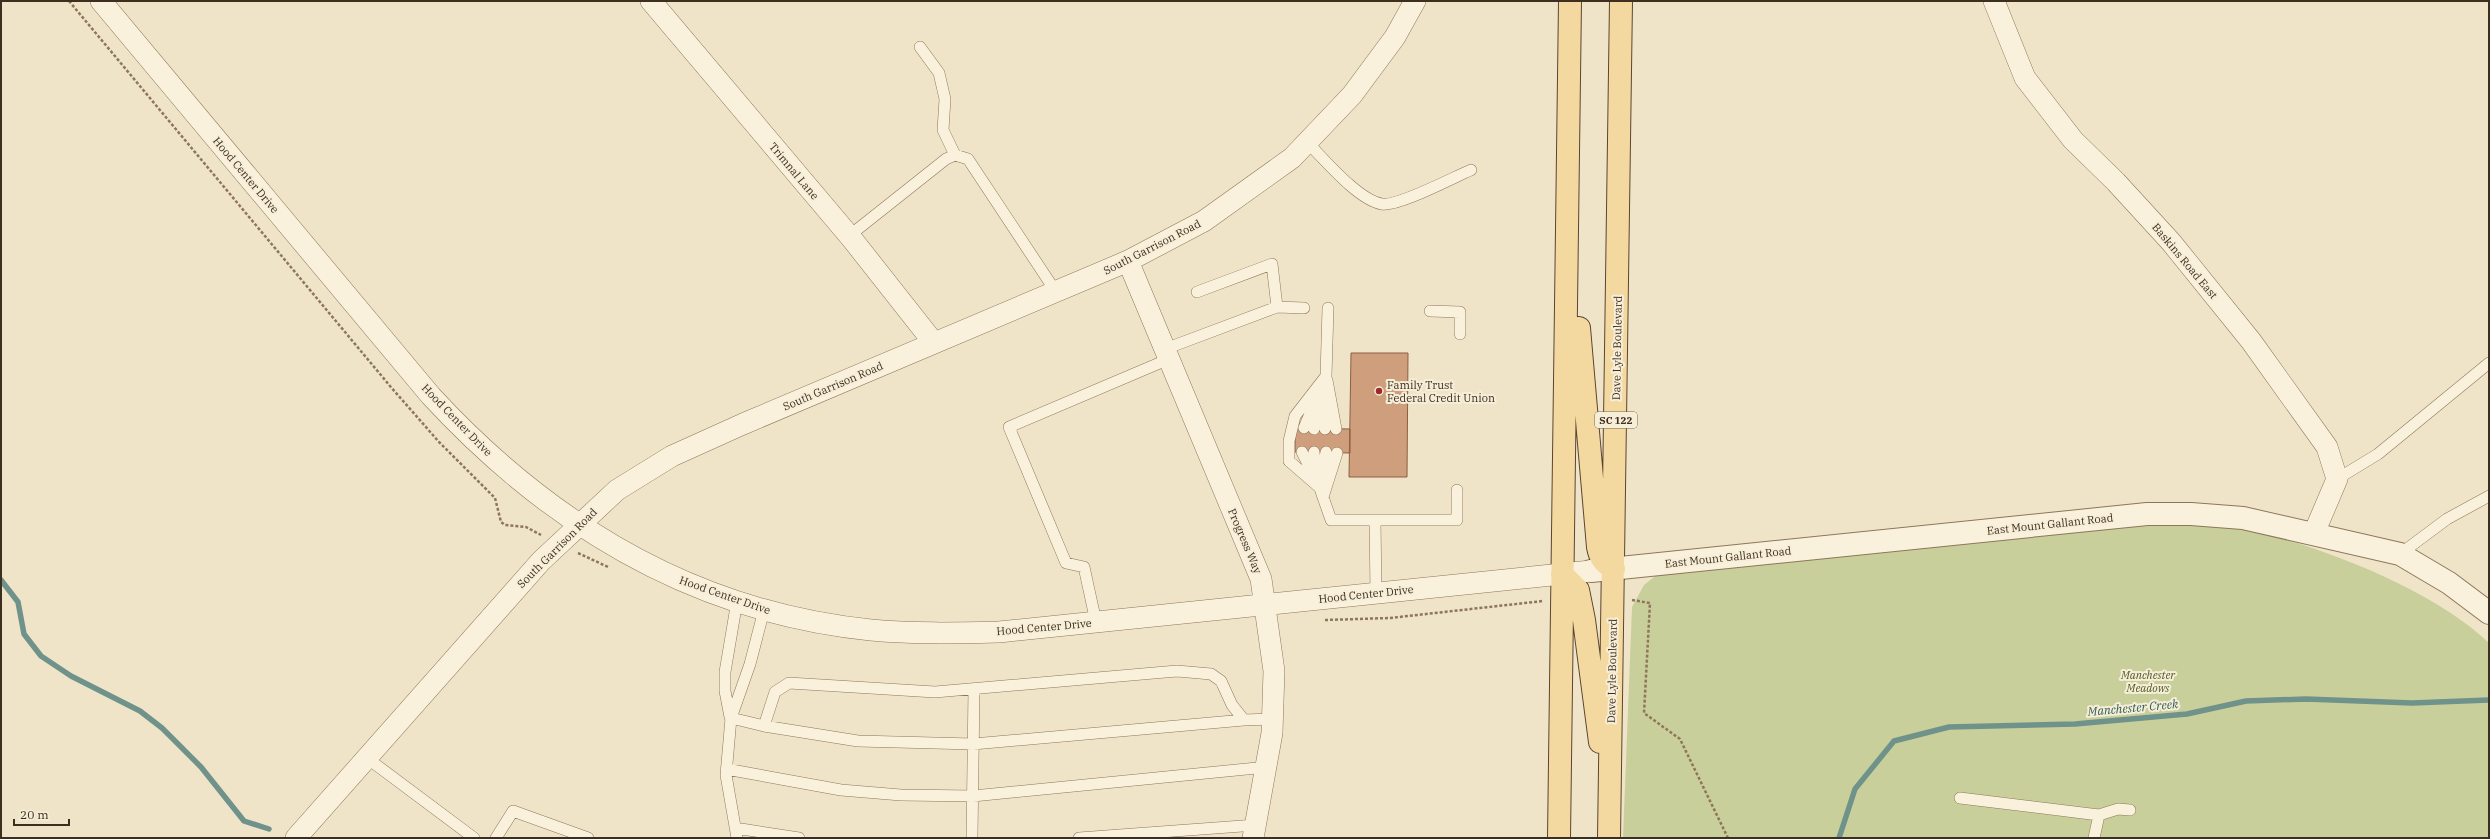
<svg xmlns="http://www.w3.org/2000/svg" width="2490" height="839" font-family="'IBM Plex Serif',serif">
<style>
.green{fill:#c9cf9b}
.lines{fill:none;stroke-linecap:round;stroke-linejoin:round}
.stream{stroke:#6f938a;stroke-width:5.5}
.building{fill:#cf9f7d;stroke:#8d5f41}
.service-casing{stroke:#8d765c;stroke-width:12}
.minor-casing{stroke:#8d765c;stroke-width:22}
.tertiary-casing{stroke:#8d765c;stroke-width:24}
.primary-casing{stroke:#5b4430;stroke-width:24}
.path{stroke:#8d765c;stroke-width:2.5;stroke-dasharray:3 2;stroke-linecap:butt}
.service{stroke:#faf1dc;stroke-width:11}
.minor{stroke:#faf1dc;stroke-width:21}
.tertiary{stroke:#faf1dc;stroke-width:22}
.primary{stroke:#f3d9a0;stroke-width:22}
.poi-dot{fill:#9e2a2b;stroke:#f7eed8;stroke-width:1.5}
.labels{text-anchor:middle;stroke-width:4;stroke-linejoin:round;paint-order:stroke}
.shield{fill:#f7eed8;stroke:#756857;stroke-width:1}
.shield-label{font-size:10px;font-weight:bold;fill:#3d2e20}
.street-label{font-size:11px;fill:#3d2e20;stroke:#f7eed8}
.poi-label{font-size:11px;fill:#3d2e20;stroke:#f7eed8;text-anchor:start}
.park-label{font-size:11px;font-style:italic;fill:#4d5a26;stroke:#f7eed8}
.water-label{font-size:12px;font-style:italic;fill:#2f5d5a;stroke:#f7eed8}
</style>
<rect width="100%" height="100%" fill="#f0e4c8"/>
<!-- green -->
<path class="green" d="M2147,523C2177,525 2214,523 2244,529C2319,545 2433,589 2489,643V838H1623L1632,607L1644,585L1665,568Z"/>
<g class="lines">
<!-- stream -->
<path class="stream" d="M1,580L18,602L24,634L41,656L71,676L140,711L162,728L201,767L244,821L269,829
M1839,838L1855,789L1894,741L1949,727L2075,724L2187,714L2246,701L2306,699L2412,703L2489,700"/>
</g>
<!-- building -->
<path class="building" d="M1351,353H1408L1407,477H1349Z
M1295,428L1350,429V453L1295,452Z"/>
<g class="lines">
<defs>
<path id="service" d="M920,47L939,73L945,99L943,130L955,155
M1307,142C1325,160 1358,200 1382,204C1398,207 1454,177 1471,170
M849,236L946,159L955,155L968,159L1056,292
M1197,292L1272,264L1277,307
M1430,311L1460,312V334
M1165,349L1277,307L1304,308
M1327,380L1336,429
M1304,428L1314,404
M1314,429L1326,376L1328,308
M1325,429L1326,400
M1302,452L1314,476
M1314,452L1316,477L1331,520H1457V490
M2337,479L2378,454L2489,363
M1320,481L1326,452
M1319,487L1289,461V441L1295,416L1326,376
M1323,497L1337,453
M1375,520L1376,593
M2400,554L2447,519L2489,496
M1096,622L1084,567L1066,563L1009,427L1169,359
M730,717L725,691V672L737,601
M731,718L764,726L775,692L789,683L935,692L1177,671L1211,674L1221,681L1232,705L1244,720L1273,719
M764,726L858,741L973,744L1244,720
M367,758L474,838
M726,769L841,790L901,795L973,796L1267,767
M1960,798L2099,815
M735,828L799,838
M496,838L513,811L588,838
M737,838L726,775L731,718L750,664L764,610
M972,838L974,689
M1079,838L1256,825
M2094,838L2099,815L2118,809L2130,810"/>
<path id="minor" d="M101,1L431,396C550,525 693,612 871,630C914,634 956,633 999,632L1591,571
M651,1L852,239L934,343
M1994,1L2025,78L2073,140L2116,182L2171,242L2251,341L2327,447L2337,479L2314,533
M1128,261L1261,579L1274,671L1272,733L1253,838
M296,838L541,561L617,490L672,456L743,424L1128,261L1204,221L1292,158L1352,95L1395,37L1415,1"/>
<path id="tertiary" d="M1591,571L2147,514H2191L2243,518L2400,554L2449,583L2489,613"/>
<path id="primary" d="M1579,328L1598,547C1600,558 1604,563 1614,569
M1562,574L1578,590L1584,620L1600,742
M1559,838L1570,1
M1609,838L1621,1"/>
</defs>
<!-- service casing -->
<use href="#service" class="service-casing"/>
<!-- minor casing -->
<use href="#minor" class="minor-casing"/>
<!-- tertiary casing -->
<use href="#tertiary" class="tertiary-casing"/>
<!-- primary casing -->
<use href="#primary" class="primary-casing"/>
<!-- path -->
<path class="path" d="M69,1L390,386L439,442L495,498L501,522L505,525L526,527L541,535
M578,553L608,567
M1632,600L1650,603L1644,713L1680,739L1728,838
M1325,620L1390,618L1543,601"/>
<!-- service -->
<use href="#service" class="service"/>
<!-- minor -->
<use href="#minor" class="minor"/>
<!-- tertiary -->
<use href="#tertiary" class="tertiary"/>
<!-- primary -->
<use href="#primary" class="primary"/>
</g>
<!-- markers -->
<circle class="poi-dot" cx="1379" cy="391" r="4"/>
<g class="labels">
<!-- shield labels -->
<rect class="shield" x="1595" y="412" width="42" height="16" rx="3"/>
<g class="shield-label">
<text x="1616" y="424">SC 122</text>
</g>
<!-- street labels -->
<g class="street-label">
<text transform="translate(794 171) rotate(50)" y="4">Trimnal Lane</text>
<text transform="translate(246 175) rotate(50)" y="4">Hood Center Drive</text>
<text transform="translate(1152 247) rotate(-27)" y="4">South Garrison Road</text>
<text transform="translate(2185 261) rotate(50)" y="4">Baskins Road East</text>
<text transform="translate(1617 348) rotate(-89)" y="4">Dave Lyle Boulevard</text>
<text transform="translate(833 386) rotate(-23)" y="4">South Garrison Road</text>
<text transform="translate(457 420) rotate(46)" y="4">Hood Center Drive</text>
<text transform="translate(2050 524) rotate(-6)" y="4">East Mount Gallant Road</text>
<text transform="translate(1245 541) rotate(67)" y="4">Progress Way</text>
<text transform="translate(557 548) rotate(-45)" y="4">South Garrison Road</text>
<text transform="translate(1728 557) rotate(-6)" y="4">East Mount Gallant Road</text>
<text transform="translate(1366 594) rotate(-6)" y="4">Hood Center Drive</text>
<text transform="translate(725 595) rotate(19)" y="4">Hood Center Drive</text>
<text transform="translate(1044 627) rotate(-5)" y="4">Hood Center Drive</text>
<text transform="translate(1612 671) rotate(-89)" y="4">Dave Lyle Boulevard</text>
</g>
<!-- poi labels -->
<g class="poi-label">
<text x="1387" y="389">Family Trust<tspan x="1387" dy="13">Federal Credit Union</tspan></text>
</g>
<!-- park labels -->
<g class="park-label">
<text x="2148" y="679">Manchester<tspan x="2148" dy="13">Meadows</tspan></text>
</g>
<!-- water labels -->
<g class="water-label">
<text transform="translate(2133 708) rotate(-5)" y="4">Manchester Creek</text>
</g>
</g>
<!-- border -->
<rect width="2490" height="839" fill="none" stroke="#3d2e20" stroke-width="4"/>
<!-- scale -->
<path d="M14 819v6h55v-6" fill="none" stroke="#3d2e20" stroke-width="2"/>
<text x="20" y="819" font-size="12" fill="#3d2e20" stroke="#f7eed8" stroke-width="3" paint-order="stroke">20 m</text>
</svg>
